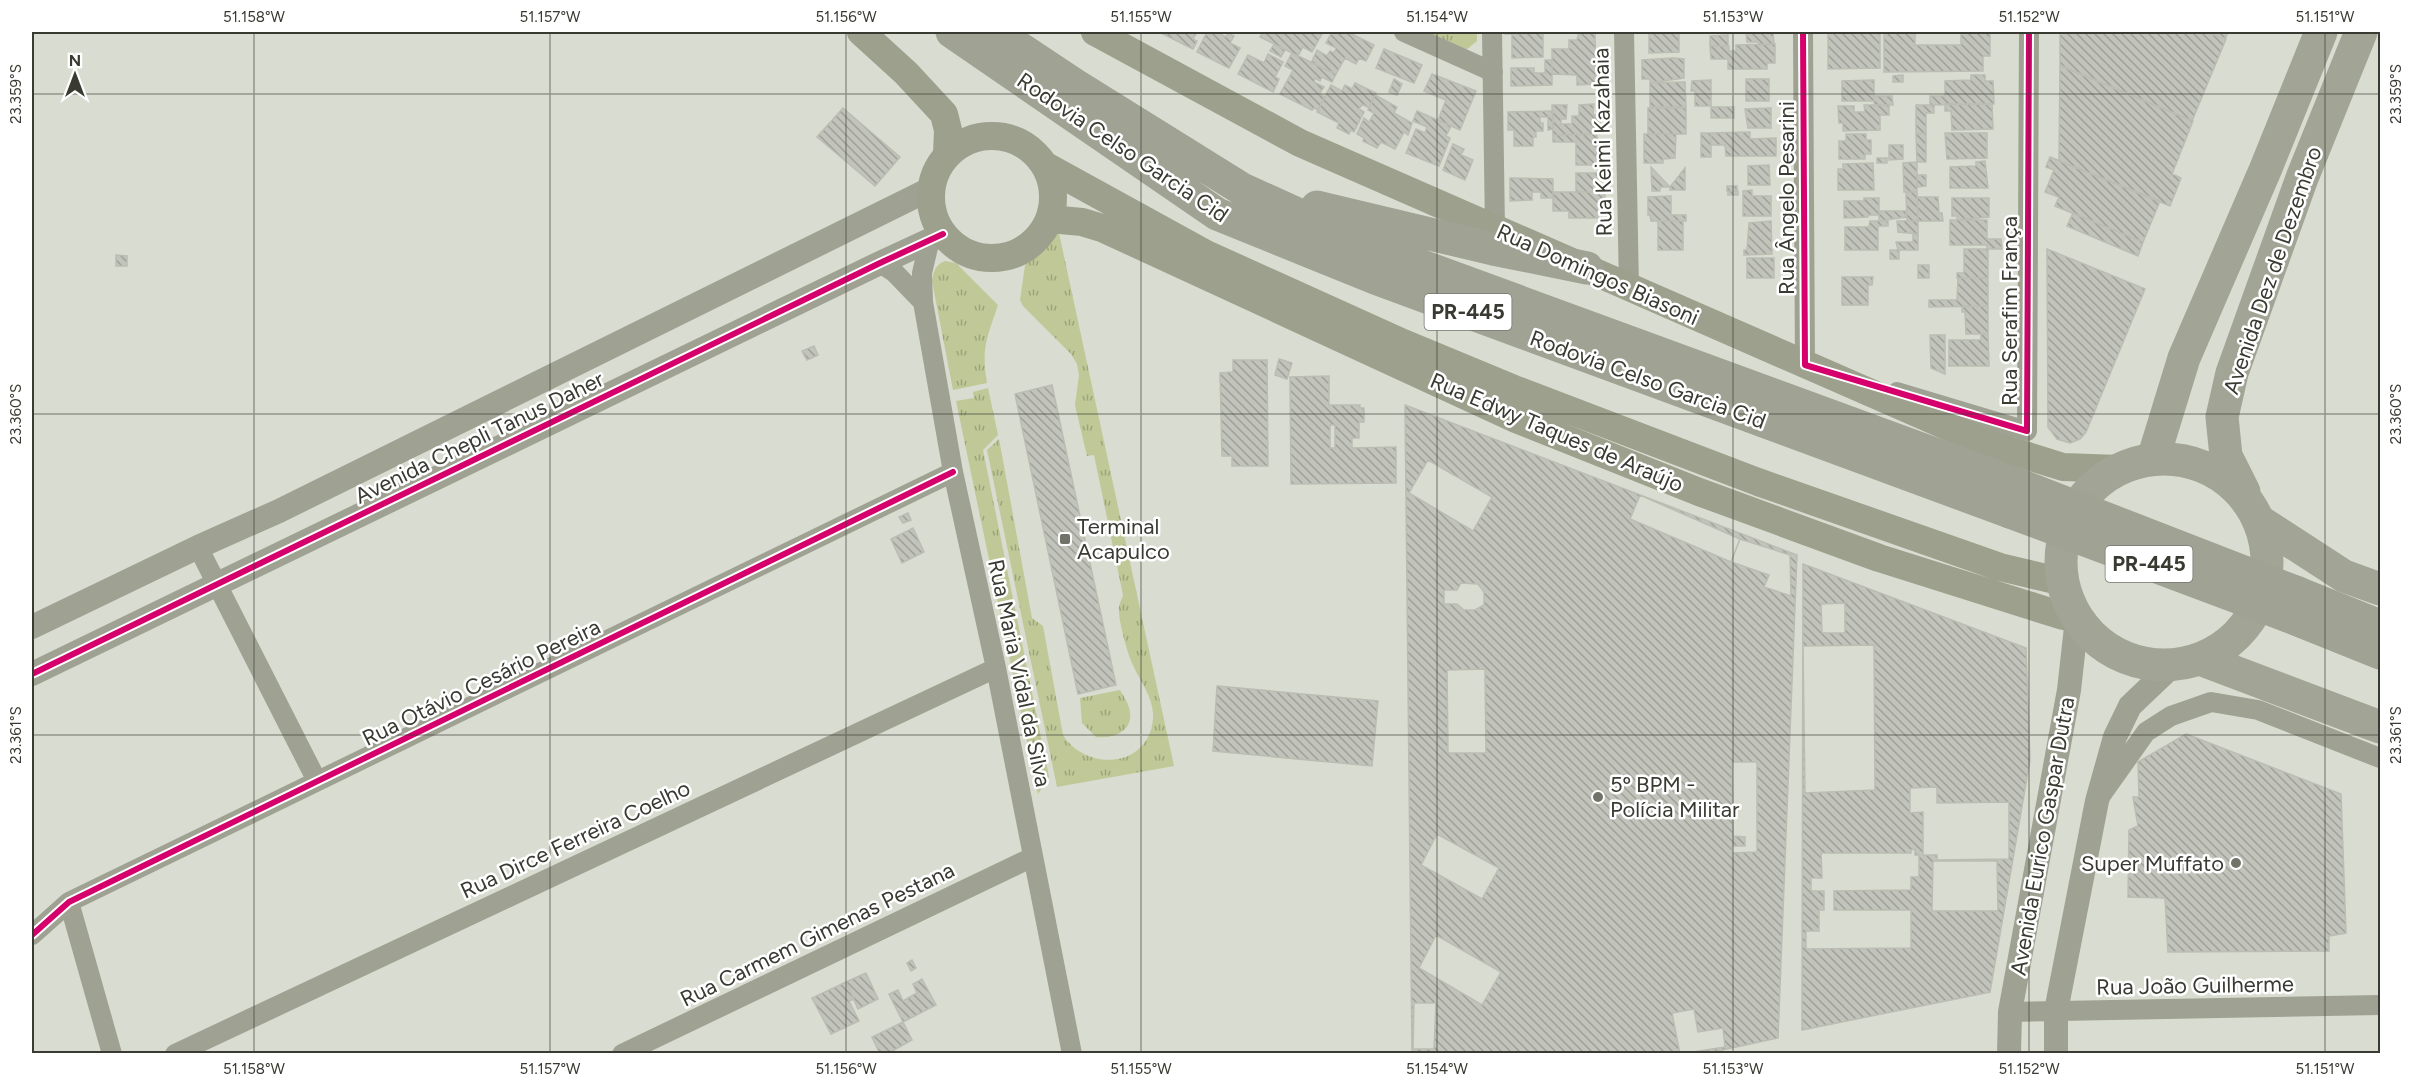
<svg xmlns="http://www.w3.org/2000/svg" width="2412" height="1085" font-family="Figtree,sans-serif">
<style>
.grass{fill:url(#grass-tufts)}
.building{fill:url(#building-back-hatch);stroke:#bbbdb3;stroke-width:1.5;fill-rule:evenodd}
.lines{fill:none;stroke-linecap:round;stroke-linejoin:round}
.minor{stroke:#9fa292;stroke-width:20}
.tertiary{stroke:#9fa292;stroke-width:24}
.secondary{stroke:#9da08c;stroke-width:28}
.trunk{stroke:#a2a495;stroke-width:33}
.motorway{stroke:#a0a294;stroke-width:33}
.motorway-bridge{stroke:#a0a294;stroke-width:33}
.cycleway-casing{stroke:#fff;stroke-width:10}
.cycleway{stroke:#d6006c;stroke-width:6}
.ticks{fill:none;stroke:#393b32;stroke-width:1.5;stroke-opacity:0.45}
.poi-dot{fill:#717369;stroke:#fff;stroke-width:2}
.labels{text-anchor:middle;stroke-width:5;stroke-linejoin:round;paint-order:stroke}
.shield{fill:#fff;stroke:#747670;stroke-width:1.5}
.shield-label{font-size:21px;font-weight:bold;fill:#393b32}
.street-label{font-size:22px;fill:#393b32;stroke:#fff}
.poi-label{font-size:22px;fill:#393b32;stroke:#fff;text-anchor:start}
.neatline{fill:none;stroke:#393b32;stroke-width:2}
.ticks-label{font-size:15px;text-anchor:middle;fill:#393b32}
</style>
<defs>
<pattern id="grass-tufts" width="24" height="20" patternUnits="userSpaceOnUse" patternTransform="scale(1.5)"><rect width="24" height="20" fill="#bfc896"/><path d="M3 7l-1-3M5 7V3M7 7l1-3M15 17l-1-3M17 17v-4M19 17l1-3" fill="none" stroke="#9ca47b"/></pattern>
<pattern id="building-back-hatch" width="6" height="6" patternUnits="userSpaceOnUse" patternTransform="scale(1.5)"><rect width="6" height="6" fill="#c2c4bb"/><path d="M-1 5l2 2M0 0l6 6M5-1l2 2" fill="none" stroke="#9fa099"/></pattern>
</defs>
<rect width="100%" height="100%" fill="#d9dcd0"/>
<!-- grass -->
<path class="grass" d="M1417,32H1477V41L1466,50Z
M1042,225L1059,233L1174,766L1057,787L987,450L999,439L1032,618L1043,626L1063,735C1084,769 1142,770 1152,726C1158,699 1138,681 1130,658C1126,647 1118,619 1119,608C1119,604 1122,599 1123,595L1094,455L1087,456L1075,405L1079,375L1077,364L1071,354L1023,306L1020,300L1030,231L1035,226Z
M945,261L956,263L998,305C987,338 981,348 987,383L953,390L932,281C934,271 935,265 945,261Z
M988,388L998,435L983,450L1049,777L1038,794L956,401L974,398L973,392Z
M1120,690C1124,697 1129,704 1130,712C1133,732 1112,739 1096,737L1082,723L1080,698Z"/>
<!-- building -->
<path class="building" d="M1159,32H1197L1193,39L1197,41L1193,49Z
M1207,32H1217L1226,37L1228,33L1234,36L1230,43L1240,48L1229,68L1197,52Z
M1263,32H1323L1312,52L1303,47L1298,56L1260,37Z
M1332,32H1348L1374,45L1366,61L1359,58L1356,64L1345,58L1336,74L1311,63L1317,50L1327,56L1330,51L1334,53L1336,48L1326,43Z
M1505,32H1541V33L1505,34Z
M1579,32H1595L1596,84L1577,85V75L1552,74V49H1569V40H1577Z
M1649,32H1679V52L1649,53Z
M1746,32H1773L1774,44L1759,45V42H1747Z
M1828,32H1880V68L1828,69Z
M1884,32H1915V45H1961V32H1990V56H1983V71L1884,72Z
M2060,32H2206L2226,39L2192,121L2060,66Z
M2206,32H2228L2225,39Z
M1543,33V57L1512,58V34Z
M1728,35V46H1710V36Z
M1274,44L1285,50L1281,57L1270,51Z
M1775,44V63H1767V69H1728V59H1711L1710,46H1729V51H1736V45Z
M1384,49L1422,65L1414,83L1376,68Z
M1292,53L1336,74L1332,82L1322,77L1320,81L1315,78L1314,82L1324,87L1319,94L1325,97L1318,110L1314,108L1312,110L1280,94L1293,70L1285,66Z
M1268,54L1283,62L1275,77L1279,79L1273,92L1238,74L1248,55L1264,63Z
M1673,58L1684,59V78L1650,83V79H1642V60Z
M1545,60H1552V85L1511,86V68H1534V73H1545Z
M2060,65L2193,121L2172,174L2181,178L2170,206L2059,161Z
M1432,74L1476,91L1460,130L1438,120L1446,100L1424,91Z
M1903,75V82H1893V76Z
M1971,75H1985V81H1993L1994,104L1930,105V96H1945V81L1971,80Z
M1394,79L1402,84L1397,95L1389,92Z
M1746,79H1769V101H1746Z
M1711,80V106H1695V91H1691L1692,81Z
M1874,80V101H1842V81Z
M1685,82L1686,107H1650V83Z
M1355,83L1376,93L1369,108L1362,104L1359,109L1364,112L1354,132L1351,130L1349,134L1337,128L1339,123L1317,112L1331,85L1342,91L1345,85L1352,89Z
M1375,95L1397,107L1394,113L1412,123L1408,135L1404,132L1395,149L1381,142L1377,148L1363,141L1364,138L1357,134L1364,118L1369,122L1374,113L1368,110Z
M1874,96H1892L1893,105H1874Z
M1594,104L1593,115H1600V134L1553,135L1552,105H1567L1566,119H1561V124H1572V116H1579V105Z
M1945,104H1992L1993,129L1952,130L1951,111H1945Z
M1864,105H1889V115H1880V130L1843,131V123H1839L1838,106H1854V112H1865Z
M1916,105H1934V113H1926V133L1916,134Z
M1711,107H1734V118H1711Z
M843,108L900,157L875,186L817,137Z
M1648,108H1686V134H1648Z
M1771,108V128H1748L1745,109Z
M1417,111L1451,126L1446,136L1450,138L1439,166L1406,153L1416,129L1425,133L1427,127L1413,121Z
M1553,111V129L1548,130V117H1540V123H1543V131H1536V137H1533V146H1514V130H1508V112Z
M1750,132V139L1776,138V156H1726L1725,145H1711V133Z
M1701,133H1711V157H1701Z
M1926,133V162H1917L1916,134Z
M1945,133H1987V158L1947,159Z
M1597,134V165H1576V142H1553V135Z
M1644,134H1676L1675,158L1663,159V163H1644Z
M1846,134H1866V140H1871V154H1865V159H1839V141H1846Z
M1453,144L1464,149L1461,155L1473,160L1465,180L1443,170Z
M1889,145H1903V159L1889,160Z
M2050,157L2160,201L2143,242L2055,206L2059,197L2045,192L2054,170L2046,167Z
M1877,158H1887V163H1877Z
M1985,161L1988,188H1950V167L1976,166V162Z
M1917,162V192H1904L1903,163Z
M1873,163L1874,190H1838V169H1843V164Z
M1769,165L1770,185H1748V166Z
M1651,167L1670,187H1660V191H1652Z
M1685,168V190H1670V187Z
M1576,173H1598V192H1576Z
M1917,175H1926V186L1917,187Z
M1510,178L1553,179V198H1541V192H1532V200L1510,201Z
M1727,186H1737V191H1727Z
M1752,190V196H1771V216H1743V191Z
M1728,191H1738V195H1728Z
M1553,192H1605V203H1598V218H1569V211H1553Z
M1906,192H1917L1918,221H1907Z
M1671,196V215H1686V221H1651L1650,215H1648V197Z
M1917,197H1938L1939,213H1942L1943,221H1918Z
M1864,198H1879V215H1868V217L1844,218V201H1864Z
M1952,198H1989V217L1957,220V216H1952Z
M1879,211H1906V217L1879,221Z
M2073,213L2143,242L2138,256L2067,226Z
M1950,220H1987V239H2001L2002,249H1987V245H1950Z
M1658,221H1683V250H1658Z
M1771,221L1772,254L1744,255V250H1747L1749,223Z
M1870,221H1888V226H1878V250H1845V227H1869Z
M1897,221H1918V234L1898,232Z
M1913,233L1918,234V250H1898L1896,242H1913Z
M1964,249H1988V278H1957V273H1964Z
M2047,249L2145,289L2086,432L2080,439L2070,443L2057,439L2048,427Z
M1890,250H1899V259H1890Z
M116,255L127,256V266H116Z
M1747,258H1774V278H1747Z
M1918,265H1929V278H1918Z
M1842,277H1873L1872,285H1868V305H1842Z
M1958,278H1988V306L1929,307V300H1957Z
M1988,306V334H1966L1965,312H1962V307Z
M1981,334H1988L1989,366H1949V340H1981Z
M1930,335H1945V374L1931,368Z
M814,346L818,355L807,360L802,351Z
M1279,359L1292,363L1287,379L1275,375Z
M1233,360H1267L1268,466H1232V456H1222L1220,373L1233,372Z
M1329,376V405H1360V408H1364V422H1359V438H1352V448L1396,447V483L1291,484L1290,377ZM1330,425H1335V448H1330Z
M1052,385L1116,685L1078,694L1015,394Z
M1405,405L1797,555L1778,1038L1704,1054H1412Z
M1428,460L1492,497L1473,531L1409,493Z
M1640,495L1740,539L1731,562L1630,519Z
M908,513L911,520L903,523L899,517Z
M913,528L924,552L902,563L891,539Z
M1740,539L1790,555L1791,596L1764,587L1769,575L1731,562Z
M1803,564L2026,648L2030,760L1990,992L1802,1030Z
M1461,583L1478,584L1484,592V605L1475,610H1464L1457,604H1444V590H1457Z
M1845,603V633H1822L1821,604Z
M1874,645L1875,790L1805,793L1803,646Z
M1485,669L1486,753H1448L1447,670Z
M1217,686L1378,701L1372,766L1213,751Z
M2186,734L2341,794L2346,933L2329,936V951L2168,952L2165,898L2128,897L2129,830L2138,826L2133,797H2139L2138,762Z
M1732,762H1757V852L1732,853V846H1745V837L1733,836Z
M1937,787V803L2009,802V859L1937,860V855H1923V812L1910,813V788Z
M1437,834L1499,868L1482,899L1421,865Z
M1915,849V855H1919V877H1911V890L1834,891V910H1911V948L1806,949V931H1819V910H1824V891H1811V878H1822L1821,853H1911V850Z
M1933,861H1997L1998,911H1932Z
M1436,935L1501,972L1482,1005L1419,968Z
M912,960L916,968L911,971L907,963Z
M866,973L878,999L858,1009L846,982Z
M922,979L936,1005L903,1022L889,994L898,990L903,1001L917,993L913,984Z
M846,982L854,999L849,1001L859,1021L831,1034L812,998Z
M1414,1003H1436L1434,1049H1413Z
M1694,1009L1698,1032L1723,1028L1725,1047L1680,1054L1672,1013Z
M903,1022L912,1040L887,1054H880L872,1037Z"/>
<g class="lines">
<!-- minor -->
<path class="minor" d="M1404,32L1493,72
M1492,32L1495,229
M1624,32L1629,288
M1803,32L1805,365L1814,367
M930,239L922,273L923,302L953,472L996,668L1072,1054
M880,263L894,272L923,302
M1897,392L2027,431L2029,32
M198,547L317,781
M2102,794L2146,732L2171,716L2211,702L2258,710L2380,758
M69,902L112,1054
M32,935L69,902L953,472
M2010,1012L2380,1005
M175,1054L996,668
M622,1054L1033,857"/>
<!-- tertiary -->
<path class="tertiary" d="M32,627L198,547L279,511L930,189
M32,674L880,263L943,234
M2009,1054L2010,1012L2069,690L2077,618
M2056,1054V1011L2097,801L2115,737L2130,706L2173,665"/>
<!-- secondary -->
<path class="secondary" d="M861,32L906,73L944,114L948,130L947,154
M1095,32L1300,143L1983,442L2063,467L2119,469
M931 197a61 61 0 1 1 122 0a61 61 0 1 1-122 0Z
M1046,166L1206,254L1403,343L1514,389L1758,482L2000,567L2063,582
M1050,219L1082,222L1102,228L1516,419L1699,492L1879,558L2063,616L2077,618"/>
<!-- trunk -->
<path class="trunk" d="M2061 562a103 103 0 1 1 206 0a103 103 0 1 1-206 0Z
M2153,459L2184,358L2266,168L2321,32
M2244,492L2226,456L2222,417L2232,373L2302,178L2361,32
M2259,521L2344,576L2380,589
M2200,659L2380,727"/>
<!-- motorway -->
<path class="motorway" d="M952,32L1217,214L1375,278L2010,512
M995,32L1075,85L1242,189L1370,247L2022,486
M1317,207L1493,249L1587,268
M2298,593L2380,626
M2288,616L2380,653"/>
<!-- motorway-bridge -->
<path class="motorway-bridge" d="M2022,486L2298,593
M2010,512L2288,616"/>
<defs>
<path id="cycleway" d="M1803,32L1805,365L2027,431L2029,32
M32,674L880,263L943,234
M32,935L69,902L953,472"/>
</defs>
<!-- cycleway casing -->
<use href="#cycleway" class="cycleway-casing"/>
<!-- cycleway -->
<use href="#cycleway" class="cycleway"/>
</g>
<!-- ticks -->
<path class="ticks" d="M254,32V1054M550,32V1054M846,32V1054M1141,32V1054M1437,32V1054M1733,32V1054M2029,32V1054M2325,32V1054M32,94H2380M32,414H2380M32,735H2380"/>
<!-- markers -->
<g class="poi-dot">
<rect x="1059" y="533" width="12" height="12" rx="3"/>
<circle cx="1598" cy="797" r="6"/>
<circle cx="2236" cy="863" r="6"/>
</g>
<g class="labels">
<!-- shield labels -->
<g class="shield">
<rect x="1424.5" y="294" width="87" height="36" rx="4.5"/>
<rect x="2105.5" y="546" width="87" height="36" rx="4.5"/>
</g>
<g class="shield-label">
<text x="1468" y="319">PR-445</text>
<text x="2149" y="571">PR-445</text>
</g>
<!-- street labels -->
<g class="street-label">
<text transform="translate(1602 142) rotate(-91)" y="8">Rua Keimi Kazahaia</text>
<text transform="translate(1123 147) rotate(34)" y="8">Rodovia Celso Garcia Cid</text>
<text transform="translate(1786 198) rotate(-90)" y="8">Rua Ângelo Pesarini</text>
<text transform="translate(2272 270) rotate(-71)" y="8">Avenida Dez de Dezembro</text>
<text transform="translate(1598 274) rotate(24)" y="8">Rua Domingos Biasoni</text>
<text transform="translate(2009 311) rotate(-90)" y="8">Rua Serafim França</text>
<text transform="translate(1648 379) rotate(20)" y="8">Rodovia Celso Garcia Cid</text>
<text transform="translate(1557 432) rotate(23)" y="8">Rua Edwy Taques de Araújo</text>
<text transform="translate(479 437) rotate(-26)" y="8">Avenida Chepli Tanus Daher</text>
<text transform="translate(1020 673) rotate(78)" y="8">Rua Maria Vidal da Silva</text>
<text transform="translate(481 682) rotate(-26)" y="8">Rua Otávio Cesário Pereira</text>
<text transform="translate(2042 836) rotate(-80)" y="8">Avenida Eurico Gaspar Dutra</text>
<text transform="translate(575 839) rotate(-25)" y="8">Rua Dirce Ferreira Coelho</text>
<text transform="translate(817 934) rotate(-26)" y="8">Rua Carmem Gimenas Pestana</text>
<text transform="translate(2195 985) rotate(-1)" y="8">Rua João Guilherme</text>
</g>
<!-- poi labels -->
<g class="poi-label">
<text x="1077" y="534">Terminal<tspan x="1077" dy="25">Acapulco</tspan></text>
<text x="1610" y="792">5º BPM -<tspan x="1610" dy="25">Polícia Militar</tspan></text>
<text x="2224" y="871" text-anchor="end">Super Muffato</text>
</g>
</g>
<!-- border -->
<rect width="2412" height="1085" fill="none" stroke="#ffffff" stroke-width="66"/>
<!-- north arrow -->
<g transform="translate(75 75)" stroke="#ffffff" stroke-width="4.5" paint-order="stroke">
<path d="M0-4.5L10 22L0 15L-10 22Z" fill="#393b32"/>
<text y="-9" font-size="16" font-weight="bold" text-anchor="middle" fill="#393b32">N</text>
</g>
<rect x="33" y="33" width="2346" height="1019" class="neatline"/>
<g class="ticks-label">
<text x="254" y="22">51.158°W</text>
<text x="550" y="22">51.157°W</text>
<text x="846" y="22">51.156°W</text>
<text x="1141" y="22">51.155°W</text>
<text x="1437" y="22">51.154°W</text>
<text x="1733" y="22">51.153°W</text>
<text x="2029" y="22">51.152°W</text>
<text x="2325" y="22">51.151°W</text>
<text transform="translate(16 94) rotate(-90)" y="5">23.359°S</text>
<text transform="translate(2396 94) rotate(-90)" y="5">23.359°S</text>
<text transform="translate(16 414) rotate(-90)" y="5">23.360°S</text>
<text transform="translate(2396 414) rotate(-90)" y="5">23.360°S</text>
<text transform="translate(16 735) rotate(-90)" y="5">23.361°S</text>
<text transform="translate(2396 735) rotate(-90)" y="5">23.361°S</text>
<text x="254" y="1074">51.158°W</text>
<text x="550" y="1074">51.157°W</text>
<text x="846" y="1074">51.156°W</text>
<text x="1141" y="1074">51.155°W</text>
<text x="1437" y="1074">51.154°W</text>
<text x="1733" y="1074">51.153°W</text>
<text x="2029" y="1074">51.152°W</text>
<text x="2325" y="1074">51.151°W</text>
</g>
</svg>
